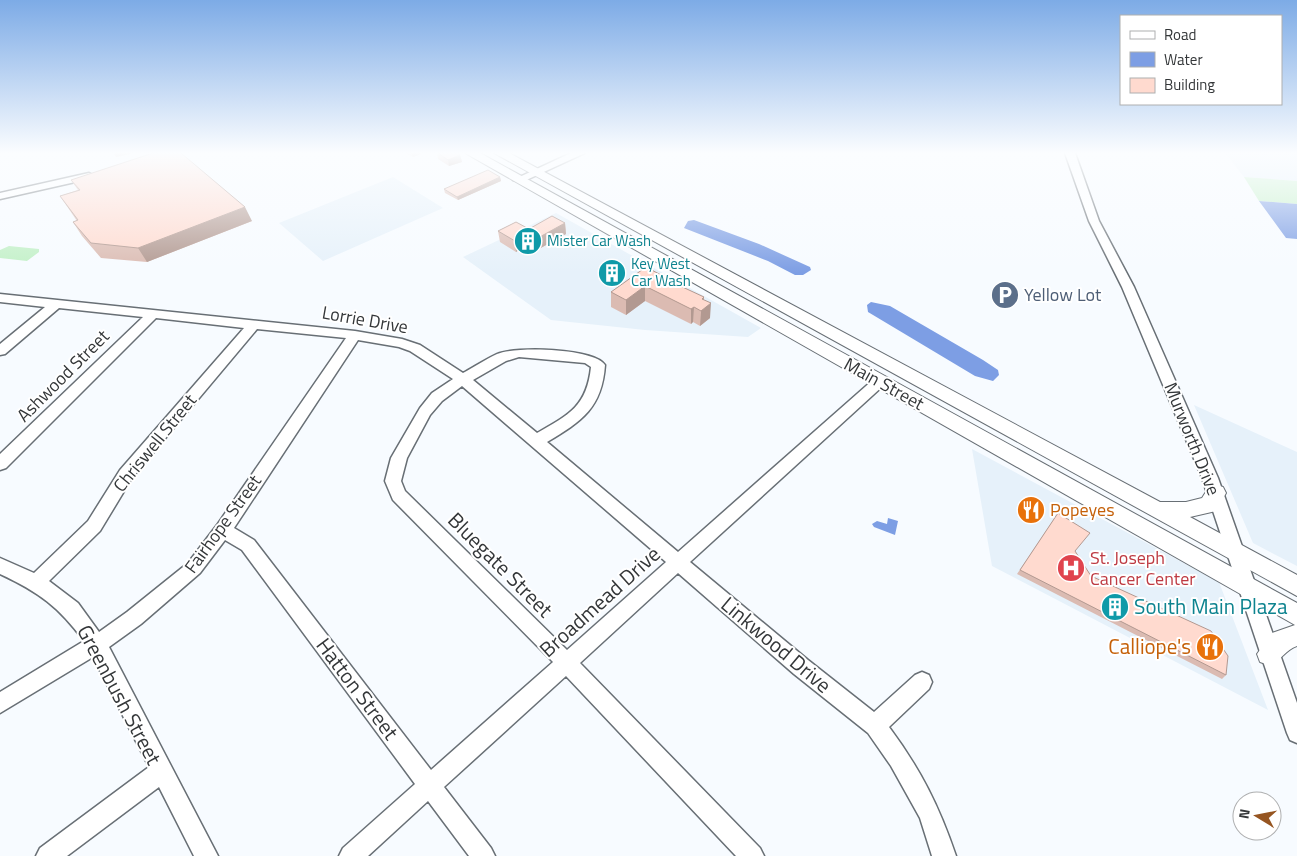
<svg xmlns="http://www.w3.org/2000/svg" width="1297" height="856" font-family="'Titillium Web',sans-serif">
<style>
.built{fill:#e6f1fa}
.green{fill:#c2f0c7}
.water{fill:#7d9ee4}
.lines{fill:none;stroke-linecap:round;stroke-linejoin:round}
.minor-casing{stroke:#686f75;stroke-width:3}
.major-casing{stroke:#686f75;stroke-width:2}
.minor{fill:#fff;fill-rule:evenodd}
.major{fill:#fff;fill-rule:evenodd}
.wall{fill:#dbbbb2}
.shaded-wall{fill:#b29991}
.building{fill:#ffdacf;stroke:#b29991}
.labels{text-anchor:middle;stroke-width:4;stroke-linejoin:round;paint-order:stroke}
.far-culture-label{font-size:15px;fill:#0d838f;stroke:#fff;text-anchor:start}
.service-label{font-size:18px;fill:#4e5e75;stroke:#fff;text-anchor:start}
.street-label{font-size:18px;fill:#343739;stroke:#fff}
.food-label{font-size:18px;fill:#c56008;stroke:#fff;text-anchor:start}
.health-label{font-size:18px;fill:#be3a42;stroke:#fff;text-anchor:start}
.near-street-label{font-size:21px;fill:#343739;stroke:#fff}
.near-culture-label{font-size:21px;fill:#0d838f;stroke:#fff;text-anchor:start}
.near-food-label{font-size:21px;fill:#c56008;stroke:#fff;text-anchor:end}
</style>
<rect width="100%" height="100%" fill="#f7fbff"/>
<!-- built -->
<path class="built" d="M1225,153H1297V181L1244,177Z
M393,177L443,208L323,261L279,223Z
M556,213L761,328L748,337L645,330L551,320L463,257Z
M1194,405L1297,452V566L1253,543Z
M972,449L1219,582L1268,710L992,566Z"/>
<!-- green -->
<path class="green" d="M1244,177L1297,181V204L1259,201Z
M9,246L39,249V252L27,261L0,258V250Z"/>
<!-- water -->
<path class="water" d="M1259,201L1297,204V239L1286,238Z
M694,220L759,244L810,267L811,270L803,275H795L768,261L684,228L688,221Z
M871,302L890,306L983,360L998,370L999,375L993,381L975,376L868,312L867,305Z
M888,518L898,521L895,535L874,527L872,524L877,521L887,524Z"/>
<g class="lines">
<defs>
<path id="minor" d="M571,153H585L522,182L513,180Z
M1065,153H1075L1099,221L1134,287L1218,478L1297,703V743L1290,740L1287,733L1202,478L1122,287L1089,221Z
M89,173L94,176L93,178L0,199V193Z
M0,294L355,331L402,339L420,345L463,373C474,367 486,359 497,354C515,346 594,348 605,365C602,408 582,421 547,442L678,552L874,379H884L886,382L884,385L690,562L808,660L874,712L915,675L922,672L929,675L932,682L929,689L889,727C921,770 939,806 956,856H932L920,818L891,766L868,733L794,674L678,573L580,663L760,848L764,856H736L566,676L444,787L491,848L495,856H469L428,801L368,856H339L343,848L415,784L242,550L225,540L200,573L141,624L109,647L218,856H194L159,787L67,856H36L40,848L149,767L93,657L0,713V692L84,641C59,607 39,592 0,574V558L34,573L88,521L120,470L244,328L156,318L6,468L0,470V454L143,317L59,308L5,354L0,355V344L45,307L0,302ZM257,329L346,338L217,525L188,563L127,612L99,632L78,603L49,581L100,531L132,478ZM358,340L399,347L410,351L453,379L432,393L420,408L391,458L385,481L393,500L553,662L431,770L254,540L234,528ZM519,357L585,363L591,367C587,406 569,415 537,433L473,380L506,361ZM462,386L666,562L567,650L405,491L401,481L407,458L430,415L442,401Z"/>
<path id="major" d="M465,153H480L1297,603V646C1285,650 1281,661 1269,665L1260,662L1257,654L1272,633L1295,625Z
M494,153H509L1160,502H1186L1202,498L1209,487L1216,485L1223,487L1226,493L1216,511L1190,517L1297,575V596Z"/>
</defs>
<!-- minor casing -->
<use href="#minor" class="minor-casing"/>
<!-- major casing -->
<use href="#major" class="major-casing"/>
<!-- minor -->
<use href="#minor" class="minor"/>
<!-- major -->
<use href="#major" class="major"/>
</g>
<!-- wall -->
<path class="wall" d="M406,153H423L413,157Z
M437,153H458L460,155L462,162L449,166L438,159Z
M500,177L501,181L458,200L445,193L444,189Z
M71,180L252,221L147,262L101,258L82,236L73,222L77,221L60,196L78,190Z
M565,223L566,234L528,255L519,250L516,252L500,242L498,231L529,229Z
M663,276V278L704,300L710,318L700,326L693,322L691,324L645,301L626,315L611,307V292Z
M1058,513L1075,552L1091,576L1226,675L1222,679L1017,574Z"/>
<!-- shaded-wall -->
<path class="shaded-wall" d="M114,153H135L116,157Z
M412,153H423L413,157Z
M460,155L462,162L449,166L448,160Z
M500,177L501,181L458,200L457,197Z
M245,207L252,221L147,262L138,248Z
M565,223L566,234L528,255L527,244Z
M518,239L519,250L516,252L515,241Z
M645,286V301L626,315V300Z
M704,297L703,309L711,303L710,318L700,326L702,299Z
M694,307L693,322L691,324V309Z"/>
<!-- building -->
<path class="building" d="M153,153H181L245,207L138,248L91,243L73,222L78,220L60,196L80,190L71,180Z
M438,153H458L460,155L448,160Z
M488,170L500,177L457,197L444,189Z
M552,216L565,223L527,244L518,239L515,241L498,231L516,222L529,229Z
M646,267L663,276L661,277L704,297L702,299L711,303L701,311L694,307L691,309L645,286L626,300L611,292Z
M1058,513L1090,533L1075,551L1091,576L1211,631L1228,656L1226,675L1020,570Z"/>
<!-- sky -->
<linearGradient id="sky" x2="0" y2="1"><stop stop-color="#7dabe6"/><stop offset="0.56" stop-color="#fbfdff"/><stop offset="1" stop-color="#fbfdff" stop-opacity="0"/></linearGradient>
<rect width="1297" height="273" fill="url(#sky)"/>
<!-- icons -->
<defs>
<symbol id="building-disc" viewBox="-11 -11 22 22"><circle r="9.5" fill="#0f9aa8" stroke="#fff"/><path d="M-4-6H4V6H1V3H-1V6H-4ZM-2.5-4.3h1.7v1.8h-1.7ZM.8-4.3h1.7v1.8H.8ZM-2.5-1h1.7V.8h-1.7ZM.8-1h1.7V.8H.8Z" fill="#fff"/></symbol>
<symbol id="parking-disc" viewBox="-11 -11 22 22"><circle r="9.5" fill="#5c6f8a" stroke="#fff"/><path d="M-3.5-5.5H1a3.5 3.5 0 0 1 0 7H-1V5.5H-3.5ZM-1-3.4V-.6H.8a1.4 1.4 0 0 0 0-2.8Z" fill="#fff"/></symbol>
<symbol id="restaurant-disc" viewBox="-11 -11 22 22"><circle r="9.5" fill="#e8710a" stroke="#fff"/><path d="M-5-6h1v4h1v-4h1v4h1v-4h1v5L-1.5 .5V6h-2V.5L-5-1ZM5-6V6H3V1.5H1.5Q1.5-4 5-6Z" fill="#fff"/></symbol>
<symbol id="hospital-disc" viewBox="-11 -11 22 22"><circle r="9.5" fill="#e0444e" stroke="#fff"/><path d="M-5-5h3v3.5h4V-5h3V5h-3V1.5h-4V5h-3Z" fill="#fff"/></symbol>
</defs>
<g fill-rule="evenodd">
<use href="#building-disc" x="512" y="225" width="32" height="32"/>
<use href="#building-disc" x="596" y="257" width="32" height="32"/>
<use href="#parking-disc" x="989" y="279" width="32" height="32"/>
<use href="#restaurant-disc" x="1015" y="494" width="32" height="32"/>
<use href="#hospital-disc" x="1055" y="552" width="32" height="32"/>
<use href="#building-disc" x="1099" y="591" width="32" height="32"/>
<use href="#restaurant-disc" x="1194" y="631" width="32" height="32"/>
</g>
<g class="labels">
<!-- far-culture labels -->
<g class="far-culture-label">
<text x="547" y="246">Mister Car Wash</text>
<text x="631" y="269">Key West<tspan x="631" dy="17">Car Wash</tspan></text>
</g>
<!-- service labels -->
<g class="service-label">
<text x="1024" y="301">Yellow Lot</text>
</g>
<!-- street labels -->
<g class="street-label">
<text transform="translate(365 320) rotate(10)" y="6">Lorrie Drive</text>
<text transform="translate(63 376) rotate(-45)" y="6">Ashwood Street</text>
<text transform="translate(884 384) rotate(29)" y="6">Main Street</text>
<text transform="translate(1192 439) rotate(68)" y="6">Murworth Drive</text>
<text transform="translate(155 443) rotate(-51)" y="6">Chriswell Street</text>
<text transform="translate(223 524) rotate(-54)" y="6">Fairhope Street</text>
</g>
<!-- food labels -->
<g class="food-label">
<text x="1050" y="516">Popeyes</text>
</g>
<!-- health labels -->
<g class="health-label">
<text x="1090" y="564">St. Joseph<tspan x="1090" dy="21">Cancer Center</tspan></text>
</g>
<!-- near-street labels -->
<g class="near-street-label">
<text transform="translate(500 565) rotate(45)" y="7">Bluegate Street</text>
<text transform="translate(600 602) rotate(-42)" y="7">Broadmead Drive</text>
<text transform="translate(776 645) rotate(40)" y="7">Linkwood Drive</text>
<text transform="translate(357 689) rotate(53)" y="7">Hatton Street</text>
<text transform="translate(119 695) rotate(62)" y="7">Greenbush Street</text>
</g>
<!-- near-culture labels -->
<g class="near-culture-label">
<text x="1134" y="614">South Main Plaza</text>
</g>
<!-- near-food labels -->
<g class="near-food-label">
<text x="1191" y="654">Calliope's</text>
</g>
</g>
<!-- legend -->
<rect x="1120" y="15" width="162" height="90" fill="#ffffff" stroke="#aeafb0"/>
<rect x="1130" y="31" width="25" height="8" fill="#ffffff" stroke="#aeafb0"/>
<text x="1164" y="40" font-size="15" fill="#343739">Road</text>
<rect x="1130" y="52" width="25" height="15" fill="#7d9ee4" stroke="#aeafb0"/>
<text x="1164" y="65" font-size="15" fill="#343739">Water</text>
<rect x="1130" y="78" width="25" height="15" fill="#ffdacf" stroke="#aeafb0"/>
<text x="1164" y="90" font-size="15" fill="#343739">Building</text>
<!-- north arrow -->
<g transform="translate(1257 816) rotate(280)"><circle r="24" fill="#ffffff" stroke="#aeafb0"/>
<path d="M0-4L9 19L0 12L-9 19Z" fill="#965521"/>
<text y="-8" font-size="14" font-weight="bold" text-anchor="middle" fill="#343739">N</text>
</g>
</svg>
